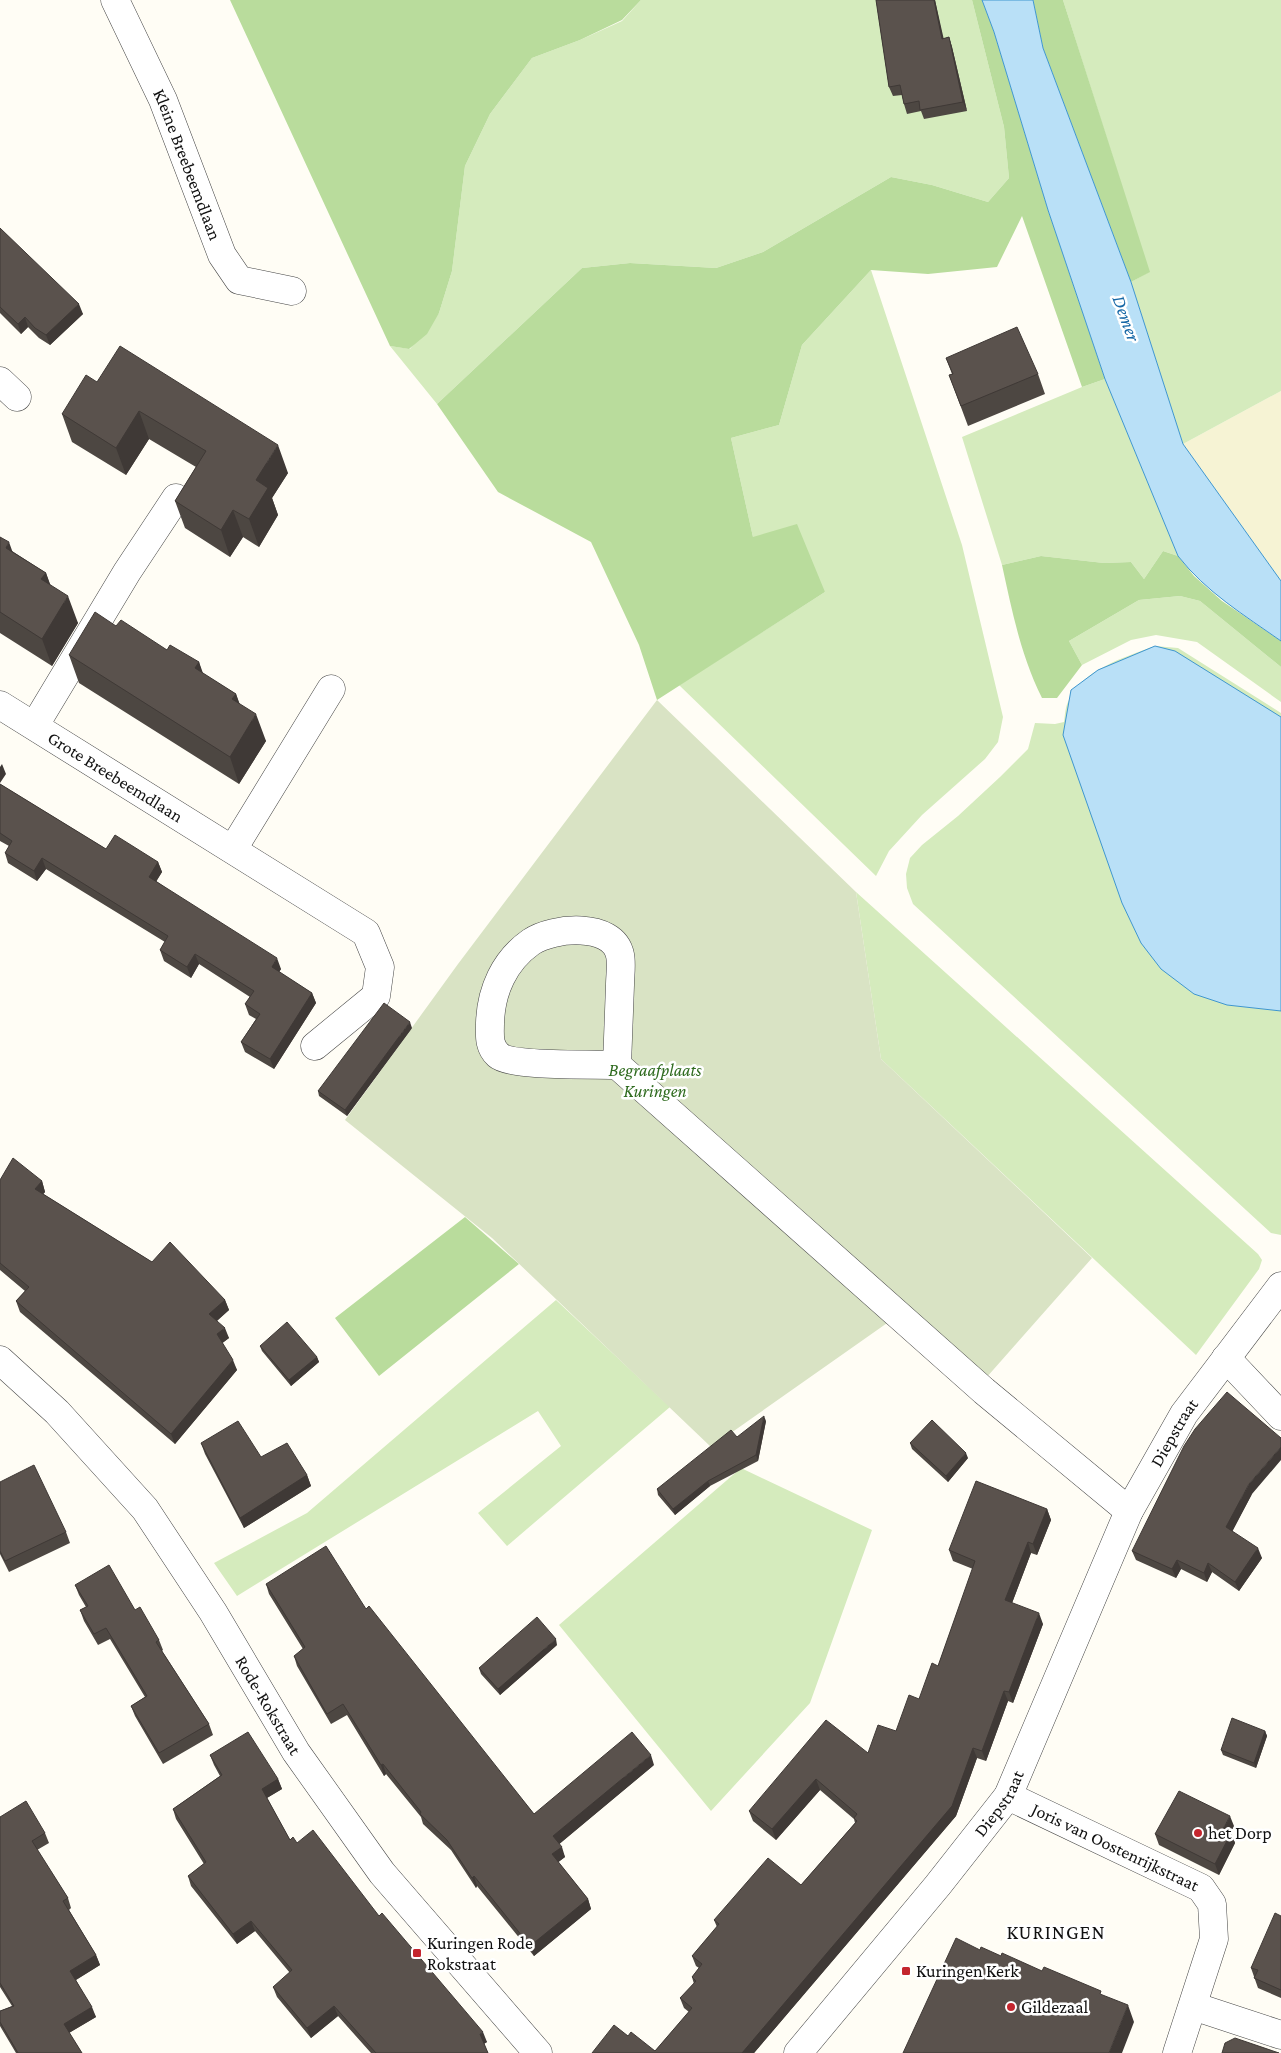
<svg xmlns="http://www.w3.org/2000/svg" width="1281" height="2053" font-family="'Crimson Pro',serif">
<style>
.farmland{fill:#f6f3d4}
.green{fill:#d5ebbd}
.forest{fill:#b9dc9c}
.cemetery{fill:#d9e3c4}
.water{fill:#b9e0f7;stroke:#3f96cf}
.lines{fill:none;stroke-linecap:round;stroke-linejoin:round}
.minor-casing{stroke:#444;stroke-width:29}
.minor{stroke:#fff;stroke-width:28}
.wall{fill:#4d4742}
.shaded-wall{fill:#3f3936}
.building{fill:#5a524d;stroke:#3f3936}
.poi-dot{fill:#c4262e;stroke:#fff;stroke-width:2}
.labels{text-anchor:middle;stroke-width:5;stroke-linejoin:round;paint-order:stroke}
.street-label{font-size:18px;fill:#111;stroke:#fff}
.park-label{font-size:18px;font-style:italic;fill:#2f6b1f;stroke:#fff}
.poi-label{font-size:18px;fill:#111;stroke:#fff;text-anchor:start}
.water-label{font-size:19px;font-style:italic;fill:#1768a6;stroke:#fff}
.quarter-label{font-size:20px;letter-spacing:1px;fill:#111;stroke:#fff}
</style>
<rect width="100%" height="100%" fill="#fffdf5"/>
<!-- farmland -->
<path class="farmland" d="M1281,391V581L1183,444Z"/>
<!-- green -->
<path class="green" d="M641,0H972L1004,127L1009,178L988,202L932,185L891,177L763,252L716,268L630,263L582,268L437,404L390,346L410,349L439,313L452,271L465,166L490,114L532,58L580,40L622,21Z
M1063,0H1281V391L1183,444L1131,282L1149,272Z
M871,270L962,545L1003,717L998,742L985,759L922,815L889,851L876,876L679,685L825,592L753,537L731,438L779,425L802,345Z
M1105,379L1178,556L1163,551L1144,579L1131,562L1104,563L1041,556L1002,565L962,437L1082,387Z
M1180,596L1200,601L1281,667V702L1197,642L1156,635L1131,640L1082,665L1069,641L1139,600Z
M1155,646L1178,648L1281,713V1235L1271,1233L913,904L907,888L906,874L910,858L922,845L958,816L1000,777L1028,749L1035,723L1055,724L1064,722C1065,716 1065,708 1068,702C1081,670 1125,657 1155,646Z
M856,892L1258,1254L1262,1260L1259,1269L1196,1355L881,1059Z
M556,1300L670,1407L507,1546L478,1513L561,1446L538,1411L237,1596L214,1563L307,1513Z
M741,1468L872,1530L810,1703L711,1811L559,1625Z"/>
<!-- forest -->
<path class="forest" d="M230,0H641L622,20L580,40L532,58L490,114L465,166L452,271L439,313L427,334L409,349L390,346Z
M972,0H982L994,32L1048,210L1105,379L1082,387L1022,216L997,267L928,274L871,270L802,345L779,425L731,438L753,537L797,524L825,592L657,700L639,645L591,542L498,492L437,404L582,268L630,263L716,268L763,252L891,177L932,185L988,202L1009,178L1004,127Z
M1033,0H1063L1150,272L1131,282L1043,48Z
M1163,551L1178,556L1194,576L1222,601L1281,641V667L1200,601L1180,596L1139,600L1069,641L1082,665L1057,698H1042C1021,656 1012,611 1002,565L1041,556L1104,563L1131,562L1144,579Z
M465,1217L519,1264L379,1376L335,1318Z"/>
<!-- cemetery -->
<path class="cemetery" d="M657,700L856,892L881,1059L1092,1258L971,1395L890,1321L711,1447L492,1238L345,1120L458,964Z"/>
<!-- water -->
<path class="water" d="M982,0H1033L1043,48L1131,282L1183,444L1281,581V641C1244,615 1206,592 1178,556L1105,379L1048,210L994,32Z
M1155,646L1175,651L1281,717V1011L1227,1005L1194,994L1161,969L1141,943L1122,903L1063,735L1071,690L1098,670Z"/>
<g class="lines">
<defs>
<g id="minor">
<path id="s1" d="M115,0L163,100L222,255L239,280L292,291"/>
<path d="M0,381L17,397"/>
<path id="s2" d="M0,705L366,933L380,967L376,996L315,1046"/>
<path d="M35,725L127,572L176,498"/>
<path d="M233,849L331,689"/>
<path d="M617,1065C596,1064 511,1067 498,1055C488,1046 490,1034 490,1023C491,991 504,961 531,942C553,927 613,922 620,955C622,964 620,976 620,985C619,1012 618,1038 617,1065L984,1391L1129,1511"/>
<path d="M1226,1358L1281,1416"/>
<path id="s3" d="M0,1360L57,1412L145,1509L213,1612L296,1752L382,1873L538,2053"/>
<path id="s4" d="M1008,1796L1201,1888L1212,1904L1214,1939L1177,2053"/>
<path d="M1193,2006L1281,2035"/>
<path id="s5" d="M798,2053L938,1885L1008,1796L1129,1511L1184,1414L1281,1286"/>
</g>
</defs>
<!-- minor casing -->
<use href="#minor" class="minor-casing"/>
<!-- minor -->
<use href="#minor" class="minor"/>
</g>
<!-- wall -->
<path class="wall" d="M876,0H935L943,39L949,37L952,47L967,111L924,119L921,111L907,114L904,104L902,95L893,96L889,87Z
M0,228L83,314L50,345L39,338L28,327L21,334L0,313Z
M946,358L1038,374L1045,394L968,426L949,375L952,374Z
M97,382L288,473L272,498L278,515L259,547L243,537L230,557L185,528L175,501L196,467L149,439L126,475L72,442L62,414Z
M0,537L12,551L46,573L50,585L78,623L52,666L0,633Z
M116,626L167,650L199,662L202,673L236,694L239,703L266,741L239,784L79,683L69,655Z
M0,784L106,849L158,862L162,872L156,881L281,969L279,972L312,993L316,1003L274,1069L245,1052L241,1042L256,1019L249,1015L245,1004L250,997L199,964L191,978L164,961L160,950L165,942L46,869L37,881L8,863L5,853L9,846L0,841Z
M412,1028L347,1116L319,1096L318,1091Z
M0,1180L42,1181L45,1192L43,1194L152,1262L225,1300L229,1310L217,1321L229,1338L222,1343L237,1370L175,1444L20,1312L16,1301L25,1291L0,1270Z
M260,1346L317,1357L319,1362L291,1386L262,1351Z
M766,1421L758,1461L710,1486L675,1515L658,1495L657,1489L737,1437Z
M201,1443L261,1457L307,1475L311,1486L244,1528L205,1454Z
M910,1443L968,1458L948,1482L912,1449Z
M0,1482L66,1532L70,1543L9,1572L0,1554Z
M1252,1494L1232,1531L1262,1558L1239,1591L1212,1572L1207,1582L1181,1569L1176,1578L1136,1560L1132,1551Z
M1047,1509L1051,1520L1037,1555L1031,1553L1012,1603L1043,1624L1013,1703L1008,1701L986,1761L977,1758L956,1816L754,2053H592L628,2036L655,2051L689,2012L684,2008L680,1998L694,1984L692,1977L699,1968L696,1966L692,1956L717,1927L714,1920L801,1885L855,1823L854,1819L820,1790L776,1840L753,1821L749,1811L868,1753L896,1731L919,1699L938,1666L973,1569L953,1561L949,1550Z
M266,1584L366,1609L534,1814L654,1765L559,1844L565,1857L558,1862L588,1899L591,1909L534,1956L477,1886L476,1888L451,1850L423,1824L421,1817L386,1774L384,1776L347,1715L331,1724L297,1666L294,1656L303,1649L269,1594Z
M75,1585L135,1610L159,1640L163,1650L162,1651L209,1724L213,1735L163,1764L135,1716L131,1706L145,1697L110,1639L98,1645L84,1621L80,1610L86,1607L79,1595Z
M557,1645L500,1695L481,1674L479,1668Z
M1265,1731L1267,1736L1256,1768L1223,1755L1221,1750Z
M210,1755L278,1779L282,1789L267,1798L290,1840L297,1843L379,1916L487,2042L484,2044L488,2053H371L338,2016L311,2038L277,1997L273,1987L290,1973L255,1931L237,1944L191,1886L188,1876L204,1864L176,1819L173,1809L220,1776L214,1765Z
M0,1817L45,1833L49,1843L37,1850L68,1898L71,1908L69,1910L96,1955L100,1965L76,1980L96,2017L69,2033L82,2053H16L0,2026V2011L12,2006L0,1987Z
M1234,1826L1231,1832L1235,1843L1219,1875L1159,1845L1155,1834Z
M1281,1916V1998L1258,1988L1251,1968Z"/>
<!-- shaded-wall -->
<path class="shaded-wall" d="M934,0H935L946,49L942,39Z
M949,37L952,47L967,111L963,102Z
M79,304L83,314L50,345L46,335Z
M25,317L28,327L21,334L18,324Z
M139,411L149,439L126,475L116,448Z
M278,445L288,473L272,498L278,515L259,547L249,519L256,480Z
M233,510L243,537L230,557L221,530Z
M9,542L19,570L6,548Z
M46,573L56,600L41,579Z
M68,596L78,623L52,666L42,639Z
M199,662L209,690L195,668Z
M236,694L246,721L232,699Z
M256,714L266,741L239,784L230,757Z
M2,764L6,774L0,783V767Z
M42,858L46,869L37,881L34,871Z
M158,862L162,872L153,887L149,877Z
M195,954L199,964L191,978L187,967Z
M277,958L281,969L276,977L272,967Z
M312,993L316,1003L274,1069L270,1059Z
M410,1022L412,1028L347,1116L345,1110Z
M42,1181L45,1192L39,1199L35,1189Z
M225,1300L229,1310L213,1324L209,1314Z
M225,1328L229,1338L220,1345L217,1334Z
M317,1357L319,1362L291,1386L289,1380Z
M233,1360L237,1370L175,1444L171,1434Z
M764,1416L766,1421L758,1461L756,1455Z
M1281,1447V1460L1252,1494L1230,1536L1226,1527L1249,1484Z
M966,1453L968,1458L948,1482L946,1476Z
M307,1475L311,1486L244,1528L240,1518Z
M708,1481L710,1486L675,1515L673,1509Z
M1047,1509L1051,1520L1037,1555L1033,1544Z
M1028,1542L1031,1553L1009,1611L1005,1600Z
M1258,1548L1262,1558L1239,1591L1235,1582Z
M1177,1560L1181,1569L1176,1578L1172,1569Z
M1208,1563L1212,1572L1207,1582L1204,1573Z
M1039,1613L1043,1624L1013,1703L1009,1692Z
M556,1639L557,1645L500,1695L498,1689Z
M1004,1691L1008,1701L986,1761L982,1751Z
M1265,1731L1267,1736L1256,1768L1254,1763Z
M973,1748L977,1758L956,1816L754,2053H742Z
M651,1755L654,1765L557,1846L553,1836Z
M383,1764L386,1774L384,1776L381,1765Z
M278,1779L282,1789L265,1799L262,1789Z
M816,1779L820,1790L776,1840L772,1829Z
M1230,1816L1234,1826L1227,1839L1223,1829Z
M1231,1833L1235,1843L1219,1875L1215,1864Z
M562,1847L565,1857L556,1864L552,1854Z
M474,1876L477,1886L476,1888L472,1878Z
M588,1899L591,1909L534,1956L530,1946Z
M251,1921L255,1931L237,1944L233,1934Z
M96,1955L100,1965L74,1981L70,1971Z
M1128,2005L1134,2022L1122,2053H1109Z
M334,2006L338,2016L311,2038L307,2028Z
M92,2007L96,2017L67,2034L64,2024Z
M483,2032L487,2042L483,2044L480,2034Z"/>
<!-- building -->
<path class="building" d="M876,0H934L942,39L949,37L963,102L920,110L919,101L904,104L900,85L889,87Z
M0,228L79,304L46,335L35,328L25,317L18,324L0,307Z
M1017,327L1038,374L961,406L949,375L953,374L946,358Z
M120,346L278,445L256,480L268,488L249,519L233,510L221,530L175,501L206,451L139,411L116,448L62,414L86,375L97,382Z
M0,537L9,542L6,548L46,573L41,579L68,596L42,639L0,612Z
M95,612L116,626L121,620L167,650L170,645L199,662L195,668L236,694L232,699L256,714L230,757L69,655Z
M0,784L106,849L115,835L158,862L149,877L277,958L272,967L312,993L270,1059L241,1042L260,1014L245,1004L254,991L195,954L187,967L160,950L168,936L42,858L34,871L5,853L12,841L0,833Z
M384,1003L410,1022L345,1110L318,1091Z
M13,1158L42,1181L35,1189L152,1262L170,1242L225,1300L209,1314L225,1328L217,1334L233,1360L171,1434L16,1301L29,1287L0,1263V1180Z
M287,1322L317,1357L289,1380L260,1346Z
M1227,1392L1281,1438V1447L1249,1484L1226,1527L1258,1548L1235,1582L1208,1563L1204,1573L1177,1560L1172,1569L1132,1551L1184,1446L1195,1429Z
M764,1416L756,1455L708,1481L673,1509L657,1489L731,1430L737,1437Z
M932,1420L966,1453L946,1476L910,1443Z
M238,1421L261,1457L287,1443L307,1475L240,1518L201,1443Z
M34,1465L66,1532L5,1561L0,1551V1482Z
M976,1481L1047,1509L1033,1544L1028,1542L1005,1600L1039,1613L1009,1692L1004,1691L982,1751L973,1748L952,1806L742,2053H592L614,2025L628,2036L631,2032L655,2051L692,2008L680,1998L696,1981L692,1977L702,1964L692,1956L719,1924L714,1920L768,1858L801,1885L857,1821L854,1818L857,1814L816,1779L772,1829L749,1811L826,1720L868,1753L878,1725L896,1731L909,1695L919,1699L932,1663L938,1666L975,1561L949,1550Z
M326,1546L366,1609L369,1606L534,1814L632,1732L651,1755L553,1836L562,1847L552,1854L588,1899L530,1946L474,1876L472,1878L447,1840L420,1814L421,1812L383,1764L381,1765L343,1704L327,1714L294,1656L305,1647L266,1584Z
M109,1565L135,1610L140,1607L159,1640L156,1642L209,1724L159,1753L131,1706L147,1696L106,1628L94,1634L80,1610L88,1606L75,1585Z
M537,1617L556,1639L498,1689L479,1668Z
M1232,1718L1265,1731L1254,1763L1221,1750Z
M248,1732L278,1779L262,1789L290,1840L293,1837L297,1843L313,1830L379,1916L382,1913L483,2032L480,2034L488,2053H376L334,2006L307,2028L273,1987L292,1970L251,1921L233,1934L188,1876L206,1862L173,1809L222,1775L210,1755Z
M1179,1791L1230,1816L1223,1829L1231,1833L1215,1864L1155,1834Z
M26,1801L45,1833L32,1841L68,1898L63,1901L96,1955L70,1971L92,2007L64,2024L82,2053H18L0,2022V2011L14,2006L0,1983V1817Z
M1275,1913L1281,1916V1990L1254,1978L1258,1970L1251,1968Z
M956,1938L980,1950L981,1947L1001,1956L1002,1953L1042,1971L1044,1967L1101,1991L1100,1994L1128,2005L1109,2053H903Z
M1235,2038L1279,2053H1222L1225,2043Z"/>
<!-- markers -->
<g class="poi-dot">
<circle cx="1198" cy="1833" r="5"/>
<rect x="412" y="1948" width="10" height="10" rx="2.5"/>
<rect x="901" y="1966" width="10" height="10" rx="2.5"/>
<circle cx="1011" cy="2007" r="5"/>
</g>
<g class="labels">
<!-- street labels -->
<g class="street-label">
<text dy="6" stroke="none"><textPath href="#s1" startOffset="180">Kleine Breebeemdlaan</textPath></text>
<text dy="6" stroke="none"><textPath href="#s2" startOffset="136">Grote Breebeemdlaan</textPath></text>
<text dy="6" stroke="none"><textPath href="#s5" startOffset="732">Diepstraat</textPath></text>
<text dy="6" stroke="none"><textPath href="#s3" startOffset="440">Rode-Rokstraat</textPath></text>
<text dy="6" stroke="none"><textPath href="#s5" startOffset="321">Diepstraat</textPath></text>
<text dy="6" stroke="none"><textPath href="#s4" startOffset="119">Joris van Oostenrijkstraat</textPath></text>
</g>
<!-- park labels -->
<g class="park-label">
<text x="655" y="1076">Begraafplaats<tspan x="655" dy="21">Kuringen</tspan></text>
</g>
<!-- poi labels -->
<g class="poi-label">
<text x="1208" y="1839">het Dorp</text>
<text x="427" y="1949">Kuringen Rode<tspan x="427" dy="21">Rokstraat</tspan></text>
<text x="916" y="1977">Kuringen Kerk</text>
<text x="1021" y="2013">Gildezaal</text>
</g>
<!-- water labels -->
<g class="water-label">
<text transform="translate(1127 318) rotate(70)" y="7">Demer</text>
</g>
<!-- quarter labels -->
<g class="quarter-label">
<text x="1056" y="1939">KURINGEN</text>
</g>
</g>
</svg>
